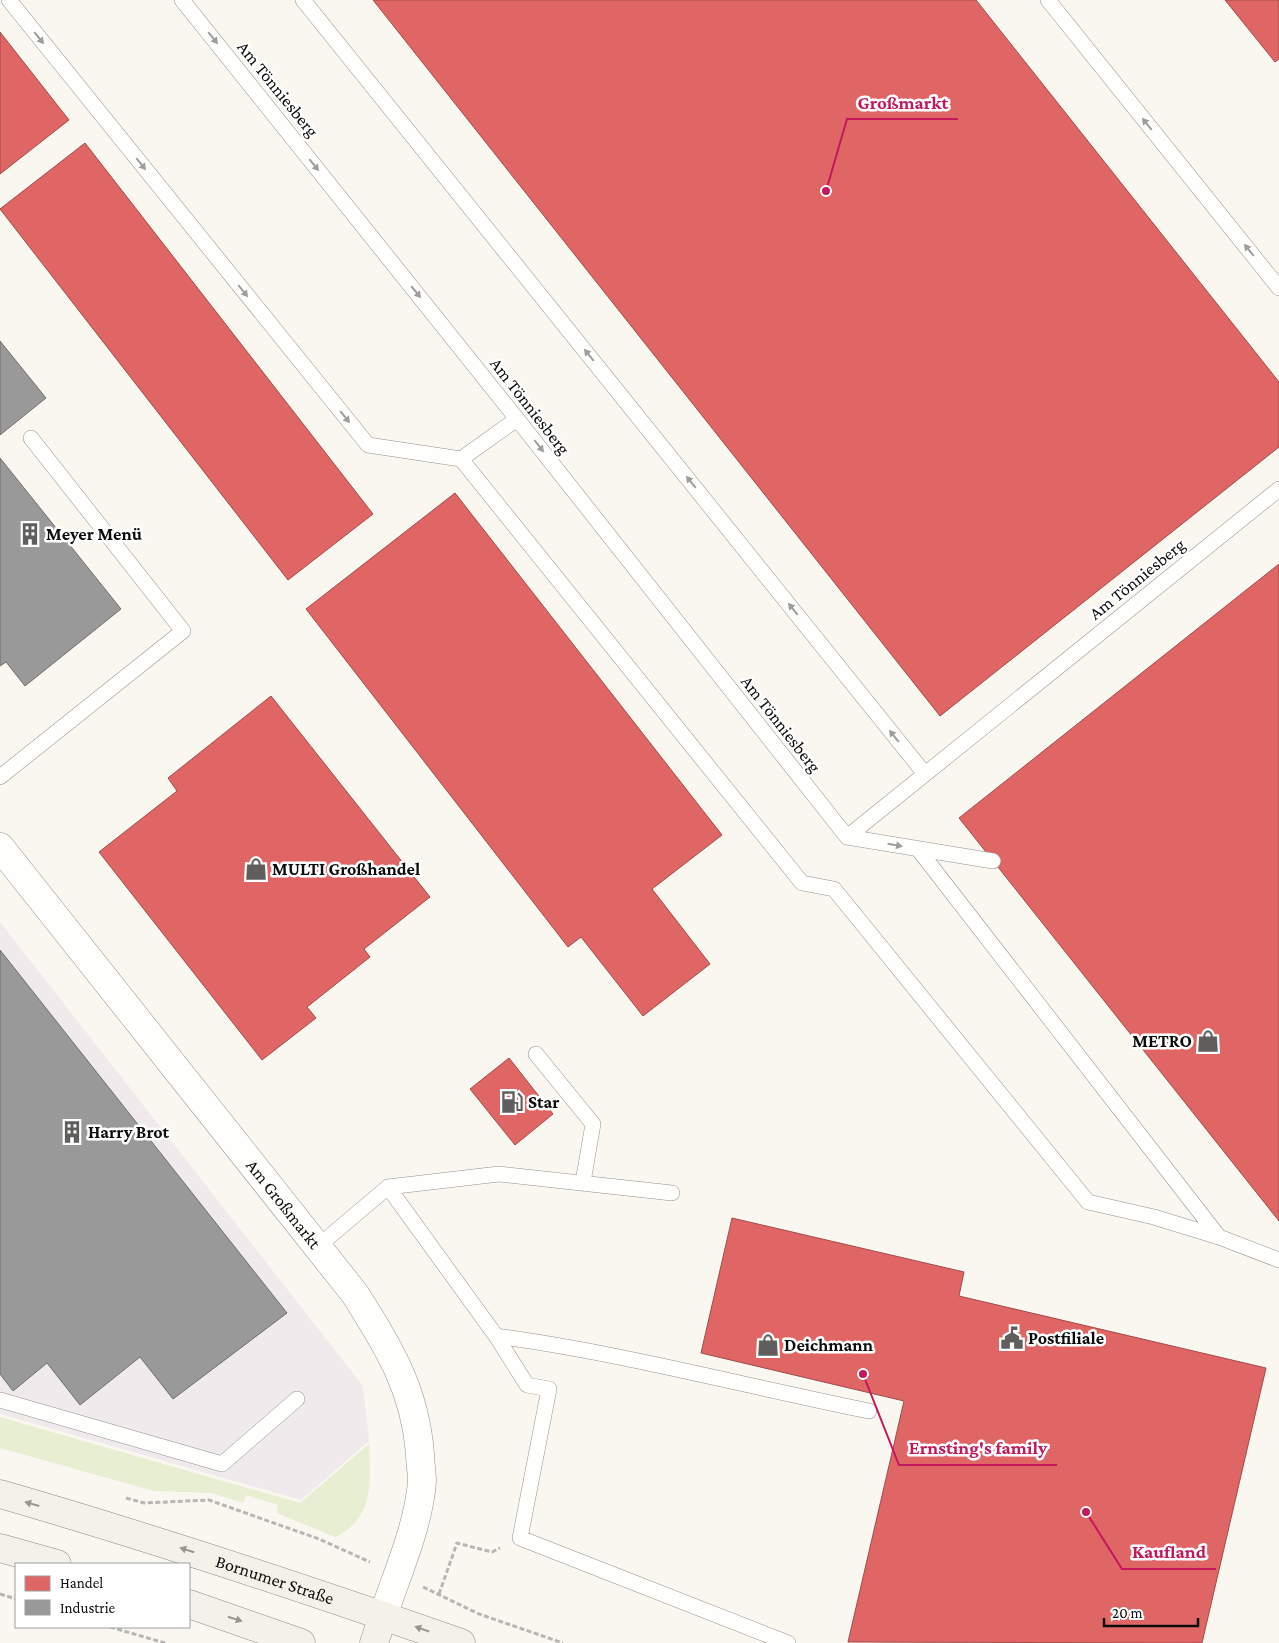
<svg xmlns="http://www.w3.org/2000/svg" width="1279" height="1643" font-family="'Crimson Pro',serif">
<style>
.industrial{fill:#f0eaed}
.green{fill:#e7eed1}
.shops{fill:#e06666;stroke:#a04b4b}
.industry{fill:#999;stroke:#6f6f6f}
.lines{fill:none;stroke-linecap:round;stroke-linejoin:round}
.service-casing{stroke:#93928f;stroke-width:16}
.minor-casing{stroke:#93928f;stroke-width:29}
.secondary-casing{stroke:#8a8885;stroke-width:29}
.path{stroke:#b7b6b5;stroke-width:3;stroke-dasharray:5 2.5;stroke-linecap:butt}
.service{stroke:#fefefd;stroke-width:15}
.minor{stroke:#fefefd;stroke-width:28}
.secondary{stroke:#f4f1e8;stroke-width:28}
.oneway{fill:#9d9d9d}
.oneway2{fill:#979590}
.labels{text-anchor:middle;stroke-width:5;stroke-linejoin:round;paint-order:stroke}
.street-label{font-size:18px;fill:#0c0c0c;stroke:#fff}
.poi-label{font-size:18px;font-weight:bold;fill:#0c0c0c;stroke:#fff;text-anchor:start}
.leader{fill:none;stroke:#c2185b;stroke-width:2}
.callout-dot{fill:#c2185b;stroke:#fff;stroke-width:2}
.callout-label{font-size:19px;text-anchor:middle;font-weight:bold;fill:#c2185b;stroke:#fff;stroke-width:5;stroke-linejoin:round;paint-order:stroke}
</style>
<rect width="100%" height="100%" fill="#faf7f0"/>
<!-- industrial -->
<path class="industrial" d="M0,922L363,1386L369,1441L301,1500L0,1414Z"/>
<!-- green -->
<path class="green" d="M0,1417L300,1503L369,1444C371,1482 374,1519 335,1537L277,1513L278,1505L246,1495L243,1503L212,1493L154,1491L0,1448Z"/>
<!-- shops -->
<path class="shops" d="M373,0H976L1279,382V447L940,716Z
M1225,0H1279V59L1275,62Z
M0,32L69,120L0,174Z
M85,143L373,514L288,580L0,209Z
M455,493L722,835L652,889L710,964L643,1016L581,937L568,947L306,609Z
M1279,564V1221L959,818Z
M271,696L430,897L364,949L370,957L307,1007L316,1018L262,1060L99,852L177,791L168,778Z
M509,1058L553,1114L515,1145L470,1089Z
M732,1218L964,1272L959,1296L1266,1368L1202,1643L848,1642L904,1401L701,1353Z"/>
<!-- industry -->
<path class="industry" d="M0,341L46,398L0,435Z
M0,458L121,609L25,686L6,662L0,666Z
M0,950L287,1313L173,1399L140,1357L80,1405L47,1363L13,1391L0,1374Z"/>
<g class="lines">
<defs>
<path id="service" d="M9,0L368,445L461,459L517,419
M182,0L517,419L847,837L993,861
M303,0L925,774
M1048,0L1279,288
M461,459L802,883L834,889L1088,1202L1154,1217L1219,1237L1279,1260
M0,777L183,631L31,438
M847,837L1279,489
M918,849L1219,1237
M536,1054L593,1124L583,1182
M388,1187L496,1336L527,1385L549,1389L520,1538L788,1643
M317,1247L388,1187L499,1174L672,1193
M496,1336C622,1353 745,1386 869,1411
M0,1400L222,1464L297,1399"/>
<g id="minor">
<path id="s1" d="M0,847L355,1294C389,1348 415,1389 420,1454C420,1463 422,1472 422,1481C419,1525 397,1574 383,1616"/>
</g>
<g id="secondary">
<path id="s2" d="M0,1494C156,1539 309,1590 461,1643"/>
<path d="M0,1548L57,1564"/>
<path d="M189,1604L301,1643"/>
<path d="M374,1643L383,1616"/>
</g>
</defs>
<!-- service casing -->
<use href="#service" class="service-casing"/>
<!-- minor casing -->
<use href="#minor" class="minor-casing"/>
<!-- secondary casing -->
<use href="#secondary" class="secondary-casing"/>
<!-- path -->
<path class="path" d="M126,1498L144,1503L209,1500L319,1539L370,1562
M423,1587L479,1614L563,1643
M0,1594L16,1599
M439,1594L457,1543L492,1552L500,1548
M110,1627L165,1643"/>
<!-- service -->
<use href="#service" class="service"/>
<!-- minor -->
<use href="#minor" class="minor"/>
<!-- secondary -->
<use href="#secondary" class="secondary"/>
</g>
<!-- one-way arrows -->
<defs><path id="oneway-solid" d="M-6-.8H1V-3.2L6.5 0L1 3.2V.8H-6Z" transform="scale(1.25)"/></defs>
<g class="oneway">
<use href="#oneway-solid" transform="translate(39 38) rotate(51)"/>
<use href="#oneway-solid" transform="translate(213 38) rotate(51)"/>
<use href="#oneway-solid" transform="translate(1147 124) rotate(-129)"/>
<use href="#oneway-solid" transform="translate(141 164) rotate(51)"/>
<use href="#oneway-solid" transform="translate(314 165) rotate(51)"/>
<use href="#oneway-solid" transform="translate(1249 250) rotate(-129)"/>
<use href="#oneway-solid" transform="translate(243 291) rotate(51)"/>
<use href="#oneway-solid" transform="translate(416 292) rotate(51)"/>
<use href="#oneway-solid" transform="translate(589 355) rotate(-129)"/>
<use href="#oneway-solid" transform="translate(345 417) rotate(51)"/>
<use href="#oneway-solid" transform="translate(539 446) rotate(52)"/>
<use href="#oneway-solid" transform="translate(691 482) rotate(-129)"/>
<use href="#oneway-solid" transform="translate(793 609) rotate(-129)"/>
<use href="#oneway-solid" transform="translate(894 736) rotate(-129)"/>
<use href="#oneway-solid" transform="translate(895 845) rotate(10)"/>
</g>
<g class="oneway2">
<use href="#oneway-solid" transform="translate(32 1504) rotate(-164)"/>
<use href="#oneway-solid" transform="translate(187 1550) rotate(-162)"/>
<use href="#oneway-solid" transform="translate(235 1619) rotate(18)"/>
<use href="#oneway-solid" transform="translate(422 1629) rotate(-161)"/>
</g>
<!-- icons -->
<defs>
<symbol id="building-bare" viewBox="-9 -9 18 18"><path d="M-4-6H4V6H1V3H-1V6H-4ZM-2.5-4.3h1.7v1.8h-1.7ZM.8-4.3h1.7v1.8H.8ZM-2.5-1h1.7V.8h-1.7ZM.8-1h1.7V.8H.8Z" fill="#5f5e5c" stroke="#fff" stroke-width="2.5" paint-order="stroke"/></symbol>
<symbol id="shop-bare" viewBox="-9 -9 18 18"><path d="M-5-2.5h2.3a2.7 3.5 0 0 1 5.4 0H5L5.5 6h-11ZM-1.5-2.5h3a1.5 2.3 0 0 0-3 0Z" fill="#5f5e5c" stroke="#fff" stroke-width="2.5" paint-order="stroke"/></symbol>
<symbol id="fuel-bare" viewBox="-9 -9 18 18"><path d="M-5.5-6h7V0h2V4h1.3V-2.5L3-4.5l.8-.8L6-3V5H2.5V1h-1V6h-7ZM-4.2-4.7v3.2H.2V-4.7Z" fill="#5f5e5c" stroke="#fff" stroke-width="2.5" paint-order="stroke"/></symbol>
<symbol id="civic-bare" viewBox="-9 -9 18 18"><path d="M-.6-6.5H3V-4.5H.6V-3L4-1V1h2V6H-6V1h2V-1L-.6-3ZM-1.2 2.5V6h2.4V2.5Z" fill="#5f5e5c" stroke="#fff" stroke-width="2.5" paint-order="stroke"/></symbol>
</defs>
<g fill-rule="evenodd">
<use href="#building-bare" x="14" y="518" width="32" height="32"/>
<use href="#shop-bare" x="240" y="853" width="32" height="32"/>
<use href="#shop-bare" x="1192" y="1025" width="32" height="32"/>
<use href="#fuel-bare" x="496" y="1086" width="32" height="32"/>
<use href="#building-bare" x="56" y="1116" width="32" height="32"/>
<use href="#civic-bare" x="996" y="1322" width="32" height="32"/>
<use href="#shop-bare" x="752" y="1329" width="32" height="32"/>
</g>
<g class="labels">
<!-- street labels -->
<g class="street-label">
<text transform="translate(278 89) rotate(51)" y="6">Am Tönniesberg</text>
<text transform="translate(530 406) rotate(52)" y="6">Am Tönniesberg</text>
<text transform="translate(1137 579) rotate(-39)" y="6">Am Tönniesberg</text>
<text transform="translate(781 724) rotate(52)" y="6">Am Tönniesberg</text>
<text dy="6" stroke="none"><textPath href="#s1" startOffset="456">Am Großmarkt</textPath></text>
<text dy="6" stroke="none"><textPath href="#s2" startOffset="288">Bornumer Straße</textPath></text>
</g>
<!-- poi labels -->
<g class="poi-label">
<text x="46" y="540">Meyer Menü</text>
<text x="272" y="875">MULTI Großhandel</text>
<text x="1192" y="1047" text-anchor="end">METRO</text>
<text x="528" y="1108">Star</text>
<text x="88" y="1138">Harry Brot</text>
<text x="1028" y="1344">Postfiliale</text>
<text x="784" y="1351">Deichmann</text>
</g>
</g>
<!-- callouts -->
<path class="leader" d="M826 191L847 119H958M863 1374L899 1465H1057M1086 1512L1122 1569H1216"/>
<g class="callout-dot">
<circle cx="826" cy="191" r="5"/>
<circle cx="863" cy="1374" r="5"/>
<circle cx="1086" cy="1512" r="5"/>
</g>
<g class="callout-label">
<text x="903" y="109">Großmarkt</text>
<text x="978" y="1454">Ernsting's family</text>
<text x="1169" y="1558">Kaufland</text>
</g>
<!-- legend -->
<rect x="15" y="1563" width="175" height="65" fill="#ffffff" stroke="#9e9e9e"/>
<rect x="25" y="1576" width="25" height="15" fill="#e06666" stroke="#9e9e9e"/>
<text x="60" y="1588" font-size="15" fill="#0c0c0c">Handel</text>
<rect x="25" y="1600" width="25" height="15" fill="#999999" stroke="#9e9e9e"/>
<text x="60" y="1613" font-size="15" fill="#0c0c0c">Industrie</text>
<!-- scale -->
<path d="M1104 1618v8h94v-8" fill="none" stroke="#0c0c0c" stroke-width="2.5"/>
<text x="1112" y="1618" font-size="15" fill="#0c0c0c" stroke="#ffffff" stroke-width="4" paint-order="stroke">20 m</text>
</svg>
